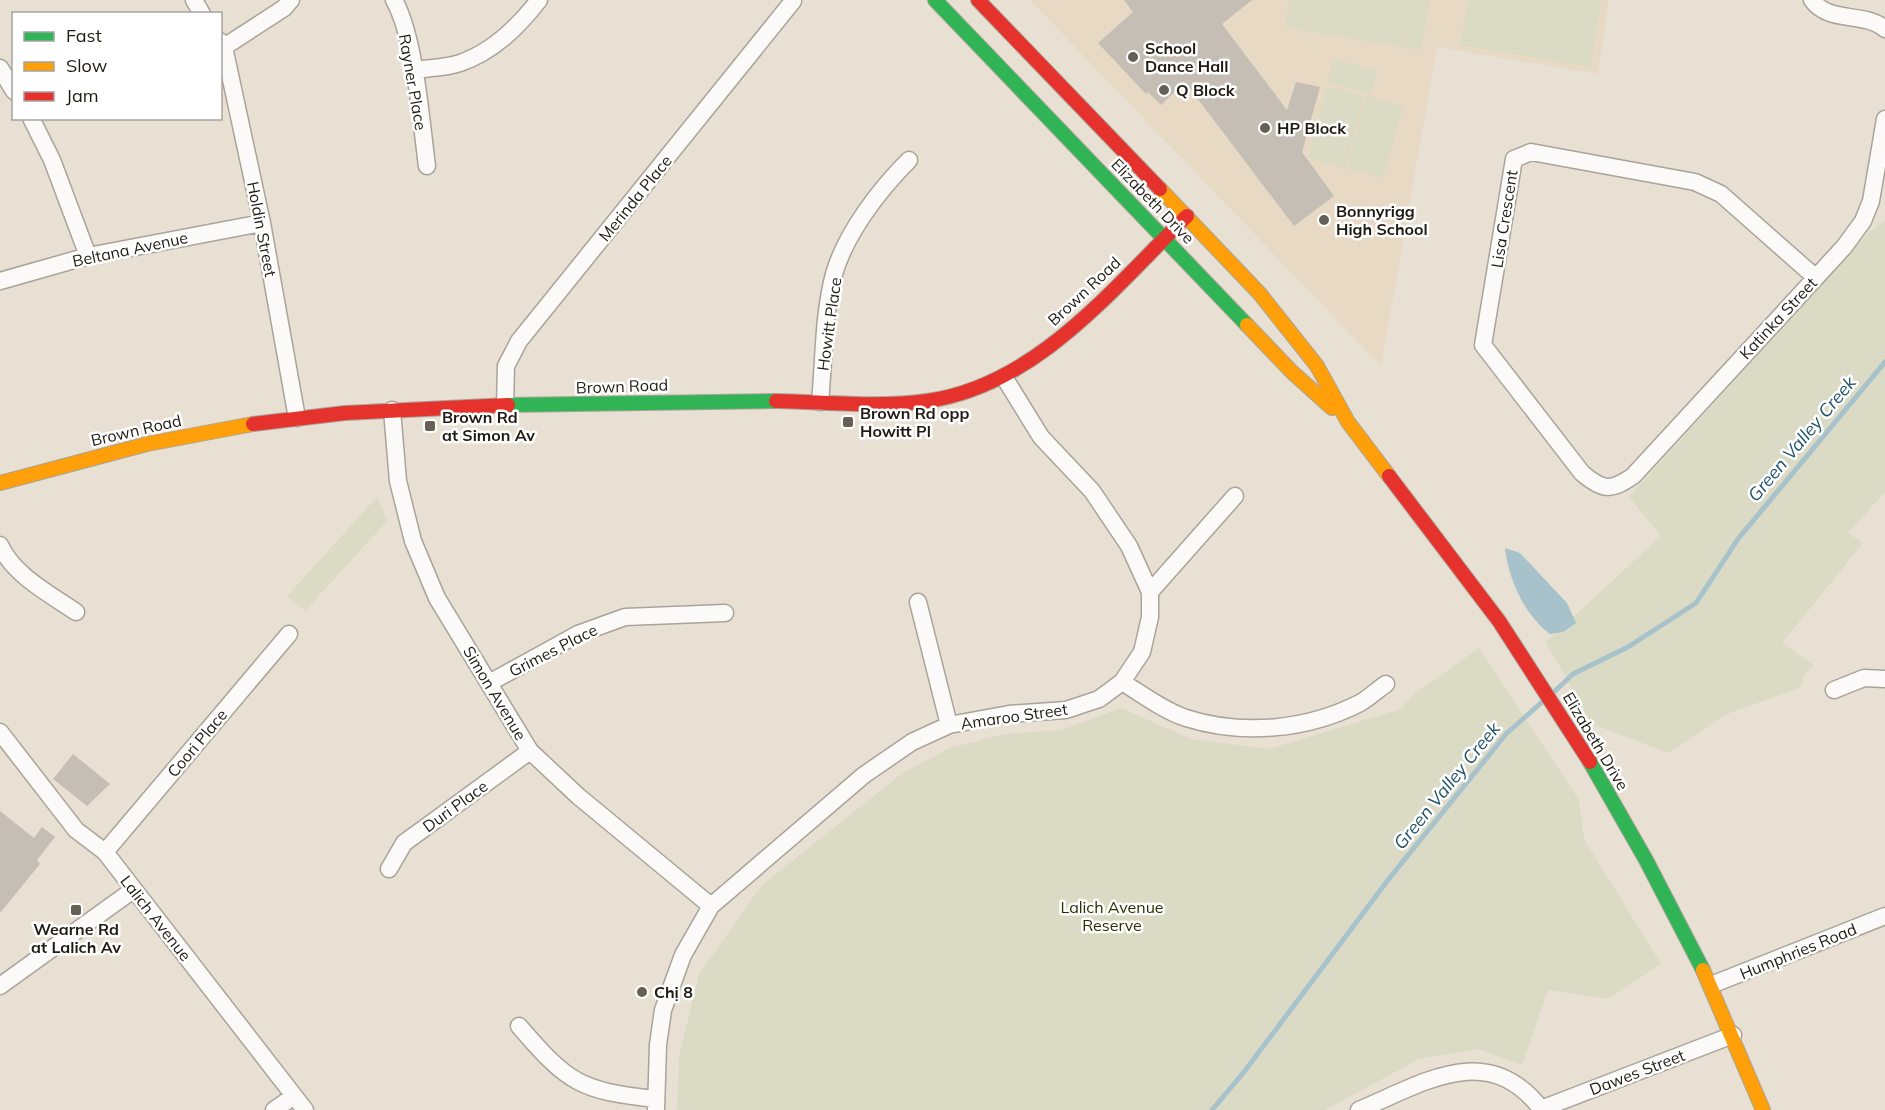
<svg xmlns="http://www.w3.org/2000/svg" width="1885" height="1110" font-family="Mulish,sans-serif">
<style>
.built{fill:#e7d9c4}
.green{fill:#dbdac4}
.water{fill:#a8c2cc}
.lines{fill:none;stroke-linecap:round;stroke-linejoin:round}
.stream{stroke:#a8c2cc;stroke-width:5}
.building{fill:#c4beb4}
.street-casing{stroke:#a9a399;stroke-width:19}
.fast-casing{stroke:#a9a399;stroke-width:16}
.slow-casing{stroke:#a9a399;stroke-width:16}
.jam-casing{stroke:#a9a399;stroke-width:16}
.street{stroke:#fcfaf8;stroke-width:16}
.fast{stroke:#30b455;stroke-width:14}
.slow{stroke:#ff9f0a;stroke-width:14}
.jam{stroke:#e5322d;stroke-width:14}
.poi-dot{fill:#655f56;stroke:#fff;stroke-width:2}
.labels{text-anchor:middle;stroke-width:5;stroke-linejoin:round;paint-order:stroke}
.poi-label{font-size:16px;font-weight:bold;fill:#1f1a12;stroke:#fff;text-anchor:start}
.street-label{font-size:16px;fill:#1f1a12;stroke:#fff}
.park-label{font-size:16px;fill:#2a2f00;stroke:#fff}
.water-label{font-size:18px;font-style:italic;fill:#1c5167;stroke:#fff}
</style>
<rect width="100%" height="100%" fill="#e8e0d3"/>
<!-- built -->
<path class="built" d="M1030,0H1609L1598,74L1437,47L1381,366Z"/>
<!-- green -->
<path class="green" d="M1290,0H1430L1421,50L1285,27Z
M1468,0H1601L1591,67L1460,45Z
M1334,59L1377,71L1371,94L1328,82Z
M1327,86L1364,96L1345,168L1308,158Z
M1366,96L1403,106L1383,178L1347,168Z
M1885,220V492L1848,533L1863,543L1782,643L1814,665L1804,676L1800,688L1727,714L1669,753L1592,724L1546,642L1661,536L1629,497L1867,234Z
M377,497L387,521L305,611L287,596Z
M1479,648L1579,800L1584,839L1661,964L1608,999L1548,990L1522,1065L1478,1049L1419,1059L1325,1110H677L679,1057L699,974L762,885L904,772L950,748L1005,734L1062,730L1121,708L1191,739L1269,749L1401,709L1414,694Z"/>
<!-- water -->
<path class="water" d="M1505,548L1520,553L1567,603L1576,623L1563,632L1550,634C1524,614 1509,581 1505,548Z"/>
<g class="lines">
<!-- stream -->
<path class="stream" d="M1554,692L1573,674L1628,647L1696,603L1738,539L1885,362
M1212,1110L1244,1072L1388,880L1506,734L1542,702"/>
</g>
<!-- building -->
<path class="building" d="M1124,0H1252L1222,24L1287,110L1296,82L1320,87L1302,152L1334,196L1294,226L1185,82L1161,105L1148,92L1146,94L1098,43L1133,12Z
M73,754L110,784L87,806L53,779Z
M0,811L34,838L42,827L55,837L37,860L40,864L0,913Z"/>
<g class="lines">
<defs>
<path id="street" d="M194,0L202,14
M394,0C415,37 421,121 427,166
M1812,0C1829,24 1864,11 1885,29
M220,41L224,47L262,223L297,418
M224,47L284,8L291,0
M0,68L14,91
M414,70C428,68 446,68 460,63C493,52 518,27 539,0
M31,118L52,160L88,256
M1815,277L1721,194L1695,182L1531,152L1514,159L1483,345L1582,473C1603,491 1611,491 1633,476L1844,247L1863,221L1871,201L1885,119
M0,281L88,256L262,223
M820,402C824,361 823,315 834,274C846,233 879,190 909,160
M505,406L506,366L519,341L793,1
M392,410L398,481L413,541L437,598L530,751L578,796L711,906
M0,545C13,575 50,594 76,612
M1150,592L1235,496
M918,602L949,725
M1122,682C1142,694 1164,711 1186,718C1243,736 1307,730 1360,703C1369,698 1377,690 1386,684
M489,683L578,634L625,617L725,613
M1834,690L1864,678L1885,679
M0,732L76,830L105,852L305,1110
M105,852L289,634
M389,869L404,843L530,751
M1711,985L1885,916
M0,986L133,890
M519,1026C568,1083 580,1091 656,1099
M1541,1109L1733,1035
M274,1110L294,1096
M656,1110L658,1045L663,1010L683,955L711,906L864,775L912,742L949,725L1009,714L1066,710L1099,699L1122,682L1142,652L1150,617V592L1129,546L1092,491L1041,437L1004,377
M1359,1110C1424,1083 1488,1039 1542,1110"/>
<path id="fast" d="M935,0L1247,325
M508,405L776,401
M1590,762L1646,860L1703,970"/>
<path id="slow" d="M1160,189L1260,294L1317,366L1348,422L1389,476
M1247,325L1292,372L1332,408
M0,483L147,444L253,424
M1703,970L1763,1110"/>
<path id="jam" d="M978,0L1160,189
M776,401C826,402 877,408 927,401C1036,386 1113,288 1187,216
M253,424L345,413L508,405
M1389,476L1499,621L1590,762"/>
</defs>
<!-- street casing -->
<use href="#street" class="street-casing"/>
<!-- fast casing -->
<use href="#fast" class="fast-casing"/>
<!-- slow casing -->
<use href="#slow" class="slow-casing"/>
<!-- jam casing -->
<use href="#jam" class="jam-casing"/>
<!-- street -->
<use href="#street" class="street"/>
<!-- fast -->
<use href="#fast" class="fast"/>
<!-- slow -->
<use href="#slow" class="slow"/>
<!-- jam -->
<use href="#jam" class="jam"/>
</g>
<!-- markers -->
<g class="poi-dot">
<circle cx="1133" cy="57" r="6"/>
<circle cx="1164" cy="90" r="6"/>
<circle cx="1265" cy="128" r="6"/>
<circle cx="1324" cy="220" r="6"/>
<rect x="842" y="416" width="12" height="12" rx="3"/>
<rect x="424" y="420" width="12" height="12" rx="3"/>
<rect x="70" y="904" width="12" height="12" rx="3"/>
<circle cx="642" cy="992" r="6"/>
</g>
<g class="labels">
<!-- poi labels -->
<g class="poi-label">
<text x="1145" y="54">School<tspan x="1145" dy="18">Dance Hall</tspan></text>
<text x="1176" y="96">Q Block</text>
<text x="1277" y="134">HP Block</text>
<text x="1336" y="217">Bonnyrigg<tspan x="1336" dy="18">High School</tspan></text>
<text x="860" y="419">Brown Rd opp<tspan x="860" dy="18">Howitt Pl</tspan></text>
<text x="442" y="423">Brown Rd<tspan x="442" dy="18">at Simon Av</tspan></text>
<text x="76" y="935" text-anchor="middle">Wearne Rd<tspan x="76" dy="18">at Lalich Av</tspan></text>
<text x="654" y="998">Chị 8</text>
</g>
<!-- street labels -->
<g class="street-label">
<text transform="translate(413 82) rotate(80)" y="6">Rayner Place</text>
<text transform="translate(635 198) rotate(-51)" y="6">Merinda Place</text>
<text transform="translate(1153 201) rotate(46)" y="6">Elizabeth Drive</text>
<text transform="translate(1504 219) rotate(-81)" y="6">Lisa Crescent</text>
<text transform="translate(262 229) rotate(79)" y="6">Holdin Street</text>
<text transform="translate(130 249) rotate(-12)" y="6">Beltana Avenue</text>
<text transform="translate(1084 291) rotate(-43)" y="6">Brown Road</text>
<text transform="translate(1778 318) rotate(-47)" y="6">Katinka Street</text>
<text transform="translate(829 324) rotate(-82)" y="6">Howitt Place</text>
<text transform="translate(622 386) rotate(-2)" y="6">Brown Road</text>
<text transform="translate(136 430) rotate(-13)" y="6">Brown Road</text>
<text transform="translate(553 650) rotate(-27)" y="6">Grimes Place</text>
<text transform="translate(495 693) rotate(59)" y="6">Simon Avenue</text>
<text transform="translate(1014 716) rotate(-8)" y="6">Amaroo Street</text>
<text transform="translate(1596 741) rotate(59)" y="6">Elizabeth Drive</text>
<text transform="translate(197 743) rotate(-50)" y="6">Coori Place</text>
<text transform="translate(455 806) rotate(-36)" y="6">Duri Place</text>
<text transform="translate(156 918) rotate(52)" y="6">Lalich Avenue</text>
<text transform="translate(1798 951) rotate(-22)" y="6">Humphries Road</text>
<text transform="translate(1637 1072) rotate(-21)" y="6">Dawes Street</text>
</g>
<!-- park labels -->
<g class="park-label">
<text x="1112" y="913">Lalich Avenue<tspan x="1112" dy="18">Reserve</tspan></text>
</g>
<!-- water labels -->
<g class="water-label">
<text transform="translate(1802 439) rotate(-50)" y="6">Green Valley Creek</text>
<text transform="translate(1447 786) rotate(-51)" y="6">Green Valley Creek</text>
</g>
</g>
<!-- legend -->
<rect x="12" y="12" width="210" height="108" fill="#ffffff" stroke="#a5a3a0" stroke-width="1.5"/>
<rect x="24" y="32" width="30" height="9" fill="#30b455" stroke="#a5a3a0" stroke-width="1.5"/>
<text x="66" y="42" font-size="18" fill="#1f1a12">Fast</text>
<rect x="24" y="62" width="30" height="9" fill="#ff9f0a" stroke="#a5a3a0" stroke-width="1.5"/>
<text x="66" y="72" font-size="18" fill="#1f1a12">Slow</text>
<rect x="24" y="92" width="30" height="9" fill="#e5322d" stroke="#a5a3a0" stroke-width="1.5"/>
<text x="66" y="102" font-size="18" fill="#1f1a12">Jam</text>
</svg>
